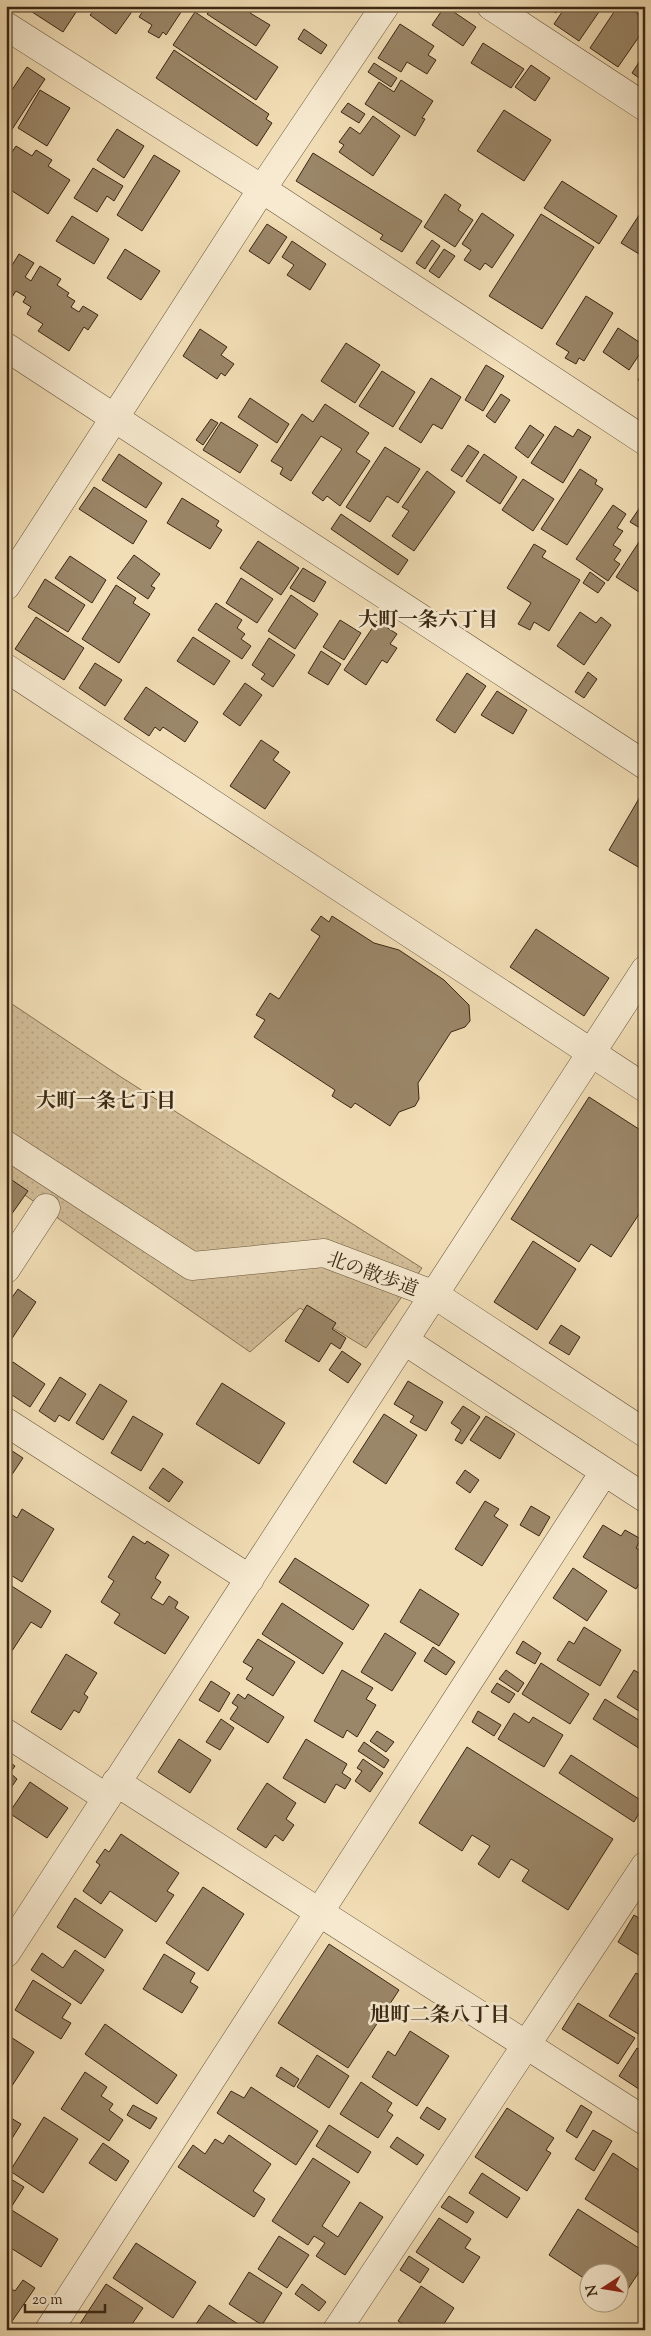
<svg xmlns="http://www.w3.org/2000/svg" width="651" height="2336" font-family="'Sorts Mill Goudy','Noto Serif JP',serif">
<style>
.park{fill:url(#park-dots);stroke:#867356}
.building{fill:#9a8668;stroke:#3a2713}
.lines{fill:none;stroke-linecap:round;stroke-linejoin:round}
.street-casing{stroke:#68553c;stroke-width:29}
.street{stroke:#f7ead0;stroke-width:28}
.labels{text-anchor:middle;stroke-width:5;stroke-linejoin:round;paint-order:stroke}
.street-label{font-size:19px;fill:#3a2713;stroke:#f7ead0}
.neighbourhood-label{font-size:20px;font-weight:bold;fill:#3a2713;stroke:#f7ead0}
</style>
<defs>
<pattern id="park-dots" width="8" height="8" patternUnits="userSpaceOnUse" patternTransform="scale(1.25)"><rect width="8" height="8" fill="#d3bf9a"/><path d="M2 2h.1M6 6h.1" fill="none" stroke="#b6a484" stroke-width="1.8" stroke-linecap="round"/></pattern>
</defs>
<rect width="100%" height="100%" fill="#f2deb6"/>
<filter id="stains"><feTurbulence type="fractalNoise" baseFrequency=".004" numOctaves="4"/><feColorMatrix values="0 0 0 0 .2 0 0 0 0 .09 0 0 0 0 .02 0 0 0 .5 -.17"/></filter>
<radialGradient id="worn" r=".72"><stop offset=".6" stop-color="#630" stop-opacity="0"/><stop offset="1" stop-color="#630" stop-opacity=".3"/></radialGradient>
<!-- park -->
<path class="park" d="M6,1000L121,1077L422,1268L366,1348L300,1308L250,1352L6,1182Z"/>
<!-- building -->
<path class="building" d="M31,6H80L63,32L29,10Z
M97,6H136L116,34L90,15Z
M146,6H185L166,35L163,32L159,38L148,32L152,25L139,17Z
M213,6H255L250,13L270,25L256,46L207,14Z
M445,6L476,27L463,46L432,25Z
M545,6H561L556,13Z
M566,6H603L579,41L554,24Z
M618,6H627L645,19V28L618,67L590,48Z
M195,12L278,67L256,100L173,45Z
M400,24L434,46L428,55L436,60L427,74L407,62L401,72L378,58Z
M304,29L327,45L321,54L298,39Z
M483,43L524,69L511,88L471,63Z
M174,50L269,114L266,119L272,123L257,146L156,78Z
M645,53V82L632,73Z
M374,63L397,78L391,87L368,72Z
M531,65L550,78L535,101L515,87Z
M27,67L45,79L7,137L6,99Z
M401,80L433,101L422,118L425,119L415,136L365,104L379,82L394,92Z
M40,90L70,108L47,146L18,128Z
M348,103L365,114L359,123L341,112Z
M504,110L551,140L524,181L477,151Z
M373,116L400,136L373,176L339,152L344,145L339,142L350,127L360,134Z
M117,129L144,146L124,178L97,160Z
M16,146L32,156L36,150L52,160L48,166L70,180L48,214L6,187V161Z
M313,153L422,221L402,252L380,239L383,235L296,181Z
M154,155L180,171L142,231L117,215Z
M93,168L123,186L114,201L107,196L97,212L74,198Z
M562,181L617,216L599,244L544,208Z
M445,194L461,205L458,210L473,220L455,247L424,227Z
M643,209L645,210L644,257L621,243Z
M482,213L514,235L492,268L485,263L480,270L464,260L471,250L462,244Z
M541,214L594,247L542,329L489,296Z
M72,216L109,239L94,264L56,241Z
M267,224L287,237L269,264L249,251Z
M432,240L440,246L425,269L416,263Z
M292,241L326,264L310,290L287,275L294,265L282,257Z
M125,249L160,271L141,300L107,278Z
M444,249L455,256L439,278L429,271Z
M19,254L34,263L25,277L31,281L40,266L61,279L57,285L69,293L67,296L75,301L71,307L79,312L83,306L98,315L88,330L84,327L69,351L38,331L43,324L27,314L31,307L23,302L26,297L16,291L6,306V275Z
M586,296L613,313L584,361L579,358L576,364L565,358L569,352L556,344Z
M618,328L645,346L629,370L603,352Z
M200,329L227,347L221,355L234,364L225,376L221,373L217,379L183,356Z
M346,343L380,365L355,403L321,381Z
M486,365L504,376L483,411L465,400Z
M645,369V384L638,380Z
M382,371L415,392L393,427L359,406Z
M431,378L461,397L442,429L433,424L421,443L399,429Z
M501,394L510,400L495,423L486,416Z
M250,398L289,424L277,443L238,417Z
M325,404L369,433L356,452L370,461L340,506L327,496L323,501L312,493L342,449L321,436L291,481L280,474L283,468L271,461L302,414L313,422Z
M211,419L218,423L203,445L196,440Z
M221,422L258,445L240,473L203,450Z
M530,425L544,435L528,458L515,448Z
M555,426L573,437L578,429L591,437L563,483L531,463Z
M468,445L479,452L462,477L451,470Z
M385,447L420,469L398,503L387,496L370,522L346,507Z
M119,454L162,483L146,508L102,480Z
M484,454L517,477L500,504L466,481Z
M580,469L597,480L595,484L603,489L567,545L541,529Z
M427,471L455,492L414,551L392,536L409,511L402,507Z
M523,479L554,499L533,531L502,510Z
M94,487L147,521L133,544L79,509Z
M182,498L219,521L216,526L222,530L210,549L167,523Z
M645,500V522L640,528L630,522Z
M613,505L626,514L617,528L623,531L613,545L621,550L614,560L620,564L608,581L576,559Z
M341,514L408,560L398,575L331,529Z
M258,541L299,568L281,595L240,568Z
M639,542L645,546V596L616,577Z
M534,544L546,551L542,557L580,580L549,631L534,622L530,630L518,624L531,603L507,588Z
M134,555L160,574L151,586L155,588L148,599L117,578Z
M70,556L106,580L92,603L55,578Z
M303,568L326,582L314,602L290,588Z
M590,572L605,583L598,593L583,583Z
M241,578L273,599L257,623L226,603Z
M45,579L85,605L68,632L28,607Z
M116,585L136,598L133,603L150,614L119,663L82,639Z
M291,595L318,614L295,649L268,631Z
M216,603L242,620L237,628L245,634L241,639L251,646L242,659L198,630Z
M580,612L596,623L601,617L611,625L584,665L557,646Z
M36,617L84,648L64,680L15,649Z
M340,620L361,633L344,660L323,647Z
M377,621L397,634L390,644L397,648L387,663L382,660L366,685L344,670Z
M193,637L230,661L214,685L177,661Z
M269,638L295,655L273,687L261,679L265,674L252,665Z
M321,651L341,664L328,685L308,673Z
M95,663L122,680L105,706L79,688Z
M588,672L597,679L584,698L575,692Z
M467,673L486,686L455,733L436,720Z
M245,683L262,695L240,726L223,714Z
M146,687L198,722L185,742L163,727L160,731L155,727L149,736L124,719Z
M497,691L527,710L513,734L481,715Z
M261,740L279,752L273,760L290,772L265,809L230,786Z
M644,790L645,860L640,868L609,850Z
M321,916L329,922L332,916L374,943L399,950L444,980L469,1005L470,1021L465,1027L451,1032L418,1083L419,1099L415,1106L399,1112L390,1126L355,1103L351,1108L332,1096L335,1090L254,1037L265,1020L256,1015L270,993L279,999L320,936L311,930Z
M536,929L609,978L584,1016L510,967Z
M589,1097L645,1133V1205L611,1257L591,1244L579,1262L511,1219Z
M6,1176L28,1191L6,1222Z
M533,1241L576,1269L537,1330L494,1302Z
M18,1289L36,1302L9,1343L6,1341V1306Z
M307,1305L336,1323L332,1329L346,1338L340,1349L331,1343L319,1362L285,1341Z
M561,1325L580,1337L569,1355L549,1343Z
M342,1351L361,1364L348,1383L329,1370Z
M13,1362L45,1384L30,1407L6,1391V1372Z
M60,1377L86,1394L69,1421L59,1415L55,1422L39,1411Z
M408,1381L443,1402L426,1431L410,1422L414,1416L394,1404Z
M222,1383L285,1423L259,1464L196,1424Z
M100,1384L127,1401L103,1440L76,1423Z
M463,1406L480,1417L462,1444L455,1440L461,1430L451,1423Z
M384,1414L417,1435L386,1484L353,1462Z
M133,1416L163,1434L141,1471L111,1453Z
M486,1416L515,1434L500,1459L470,1440Z
M6,1447L23,1458L9,1479L6,1477Z
M163,1468L183,1482L169,1502L149,1488Z
M465,1470L479,1480L470,1493L456,1483Z
M485,1501L499,1509L494,1516L508,1525L482,1566L455,1549Z
M531,1506L550,1517L539,1536L520,1525Z
M22,1509L54,1529L22,1582L6,1572V1511L17,1518Z
M603,1525L621,1536L625,1530L641,1539L636,1548L645,1554L643,1568L645,1574L636,1589L583,1557Z
M133,1536L145,1544L147,1541L169,1555L155,1578L161,1582L151,1598L163,1605L169,1596L178,1602L175,1608L189,1617L165,1654L114,1623L120,1614L101,1602L114,1581L108,1577Z
M295,1558L369,1605L353,1630L279,1582Z
M573,1568L607,1591L587,1621L553,1598Z
M10,1585L51,1611L41,1628L31,1622L6,1660V1591Z
M420,1589L459,1614L439,1646L400,1622Z
M282,1603L343,1643L323,1674L262,1634Z
M584,1627L621,1650L600,1686L557,1660L569,1641L574,1644Z
M385,1633L416,1653L392,1691L361,1672Z
M258,1639L295,1662L273,1696L246,1679L253,1668L243,1662Z
M523,1641L541,1653L535,1664L516,1653Z
M433,1647L455,1662L446,1675L424,1661Z
M66,1654L97,1673L84,1694L88,1697L79,1713L74,1710L61,1730L31,1712Z
M541,1663L589,1694L570,1724L522,1694Z
M342,1670L373,1688L366,1699L376,1705L357,1737L347,1730L343,1738L314,1721Z
M506,1670L524,1683L518,1692L499,1679Z
M634,1670L645,1677V1715L617,1697Z
M211,1681L230,1693L219,1712L199,1700Z
M497,1683L515,1694L509,1703L491,1692Z
M238,1694L245,1699L248,1694L284,1717L268,1743L230,1719L238,1707L232,1703Z
M605,1699L645,1724V1752L593,1719Z
M478,1711L501,1725L494,1736L472,1722Z
M514,1713L529,1723L533,1717L563,1735L544,1767L498,1739Z
M221,1719L234,1728L220,1750L206,1742Z
M377,1731L394,1742L386,1752L370,1741Z
M179,1739L211,1760L190,1793L158,1772Z
M306,1739L347,1764L342,1773L351,1779L345,1789L336,1784L325,1803L283,1778Z
M364,1742L389,1760L384,1768L358,1751Z
M467,1747L613,1839L568,1910L522,1881L529,1870L511,1859L499,1878L478,1864L490,1846L472,1835L462,1851L419,1823Z
M571,1755L645,1803L634,1822L559,1773Z
M363,1759L383,1773L370,1792L355,1781L362,1771L357,1768Z
M6,1760L15,1766L10,1773L17,1779L6,1795Z
M30,1782L68,1808L47,1838L9,1813Z
M267,1783L296,1803L286,1819L294,1825L283,1841L275,1835L266,1848L237,1829Z
M121,1834L179,1873L167,1891L174,1895L156,1922L110,1891L101,1904L83,1891L100,1865L96,1862L105,1849L109,1852Z
M203,1887L244,1914L208,1971L166,1943Z
M75,1898L123,1930L105,1958L57,1927Z
M634,1915L645,1922V1959L618,1942Z
M329,1944L399,1990L348,2068L278,2023Z
M75,1950L104,1970L81,2004L31,1970L42,1953L63,1968Z
M164,1954L195,1973L190,1982L198,1987L182,2013L143,1989Z
M636,1973L645,1978V2038L609,2016Z
M33,1980L71,2004L62,2018L71,2023L61,2039L15,2010Z
M578,2003L635,2038L618,2064L562,2029Z
M105,2024L177,2075L157,2104L85,2054Z
M410,2031L449,2056L417,2106L372,2077L388,2051L395,2056Z
M6,2034L34,2052L6,2095Z
M637,2048L645,2053V2093L619,2076Z
M317,2055L349,2076L329,2108L297,2087Z
M281,2067L299,2079L294,2087L276,2076Z
M85,2072L107,2087L101,2096L113,2104L109,2110L123,2120L109,2141L61,2109Z
M361,2082L392,2103L387,2111L393,2115L378,2138L340,2114Z
M251,2087L318,2131L296,2165L217,2113L231,2091L244,2098Z
M133,2105L157,2118L150,2129L127,2115Z
M581,2105L592,2112L577,2138L566,2131Z
M427,2107L446,2119L439,2130L420,2118Z
M507,2108L554,2138L546,2150L551,2153L527,2191L475,2157Z
M6,2115L21,2124L11,2140L6,2137Z
M44,2117L78,2139L43,2193L10,2171Z
M329,2125L371,2152L358,2173L316,2146Z
M593,2130L612,2141L594,2171L575,2159Z
M229,2135L271,2164L253,2191L265,2199L254,2217L178,2167L193,2145L205,2154L215,2139L223,2144Z
M397,2137L424,2155L417,2165L390,2147Z
M103,2143L129,2161L116,2181L89,2163Z
M613,2153L645,2174V2237L585,2199Z
M313,2158L350,2182L322,2226L338,2237L360,2202L383,2217L345,2275L316,2256L325,2243L314,2236L308,2245L272,2221Z
M482,2173L520,2198L507,2218L469,2193Z
M6,2176L24,2187L10,2209L58,2239L41,2267L6,2245Z
M449,2196L474,2212L467,2223L441,2207Z
M578,2209L645,2252V2263L620,2301L618,2300V2274H588V2281L549,2255Z
M439,2218L471,2239L465,2248L480,2257L463,2283L416,2252Z
M279,2236L309,2255L287,2288L258,2269Z
M136,2243L196,2282L173,2318L113,2278Z
M409,2256L429,2269L420,2283L400,2270Z
M249,2272L282,2293L262,2325L229,2304Z
M23,2280L35,2288L6,2330V2286L15,2291Z
M106,2284L143,2308L128,2330H76Z
M302,2284L326,2302L319,2311L295,2294Z
M421,2286L454,2308L440,2330H411L398,2321Z
M209,2305L247,2330H192Z"/>
<g class="lines">
<defs>
<path id="street" d="M491,6L645,107
M6,26L262,189L645,441
M6,347L645,765
M6,586L262,189L385,6
M6,668L645,1088
M6,1145L192,1266L324,1253L435,1295L645,1433
M6,1269L46,1208
M405,1341L645,1498
M6,1422L250,1579
M6,1733L107,1798
M116,1782L645,2121
M6,1953L645,970
M49,2330L604,1472
M337,2330L645,1866"/>
</defs>
<!-- street casing -->
<use href="#street" class="street-casing"/>
<!-- street -->
<use href="#street" class="street"/>
</g>
<g class="labels">
<!-- street labels -->
<g class="street-label">
<text transform="translate(373 1273) rotate(20)" y="7">北の散歩道</text>
</g>
<!-- neighbourhood labels -->
<g class="neighbourhood-label">
<text x="428" y="626">大町一条六丁目</text>
<text x="106" y="1107">大町一条七丁目</text>
<text x="440" y="2021">旭町二条八丁目</text>
</g>
</g>
<!-- margin -->
<rect width="651" height="2336" fill="none" stroke="#f2deb6" stroke-width="25"/>
<rect x="8" y="8" width="636" height="2321" fill="none" stroke="#3a2713" stroke-width="2.5"/>
<rect x="12" y="12" width="626" height="2311" fill="none" stroke="#3a2713"/>
<!-- north arrow -->
<g transform="translate(604 2288) rotate(258)"><circle r="24" fill="#f7ead0" stroke="#ab9c84"/>
<path d="M0-4L9 19L0 12L-9 19Z" fill="#8f2418"/>
<text y="-8" font-size="14" font-weight="bold" text-anchor="middle" fill="#3a2713">N</text>
</g>
<!-- scale -->
<path d="M25 2304v8h80v-8" fill="none" stroke="#3a2713" stroke-width="2.5"/>
<text x="32" y="2304" font-size="15" fill="#3a2713" stroke="#f7ead0" stroke-width="4" paint-order="stroke">20 m</text>
<rect width="100%" height="100%" filter="url(#stains)"/>
<rect width="100%" height="100%" fill="url(#worn)"/>
</svg>
